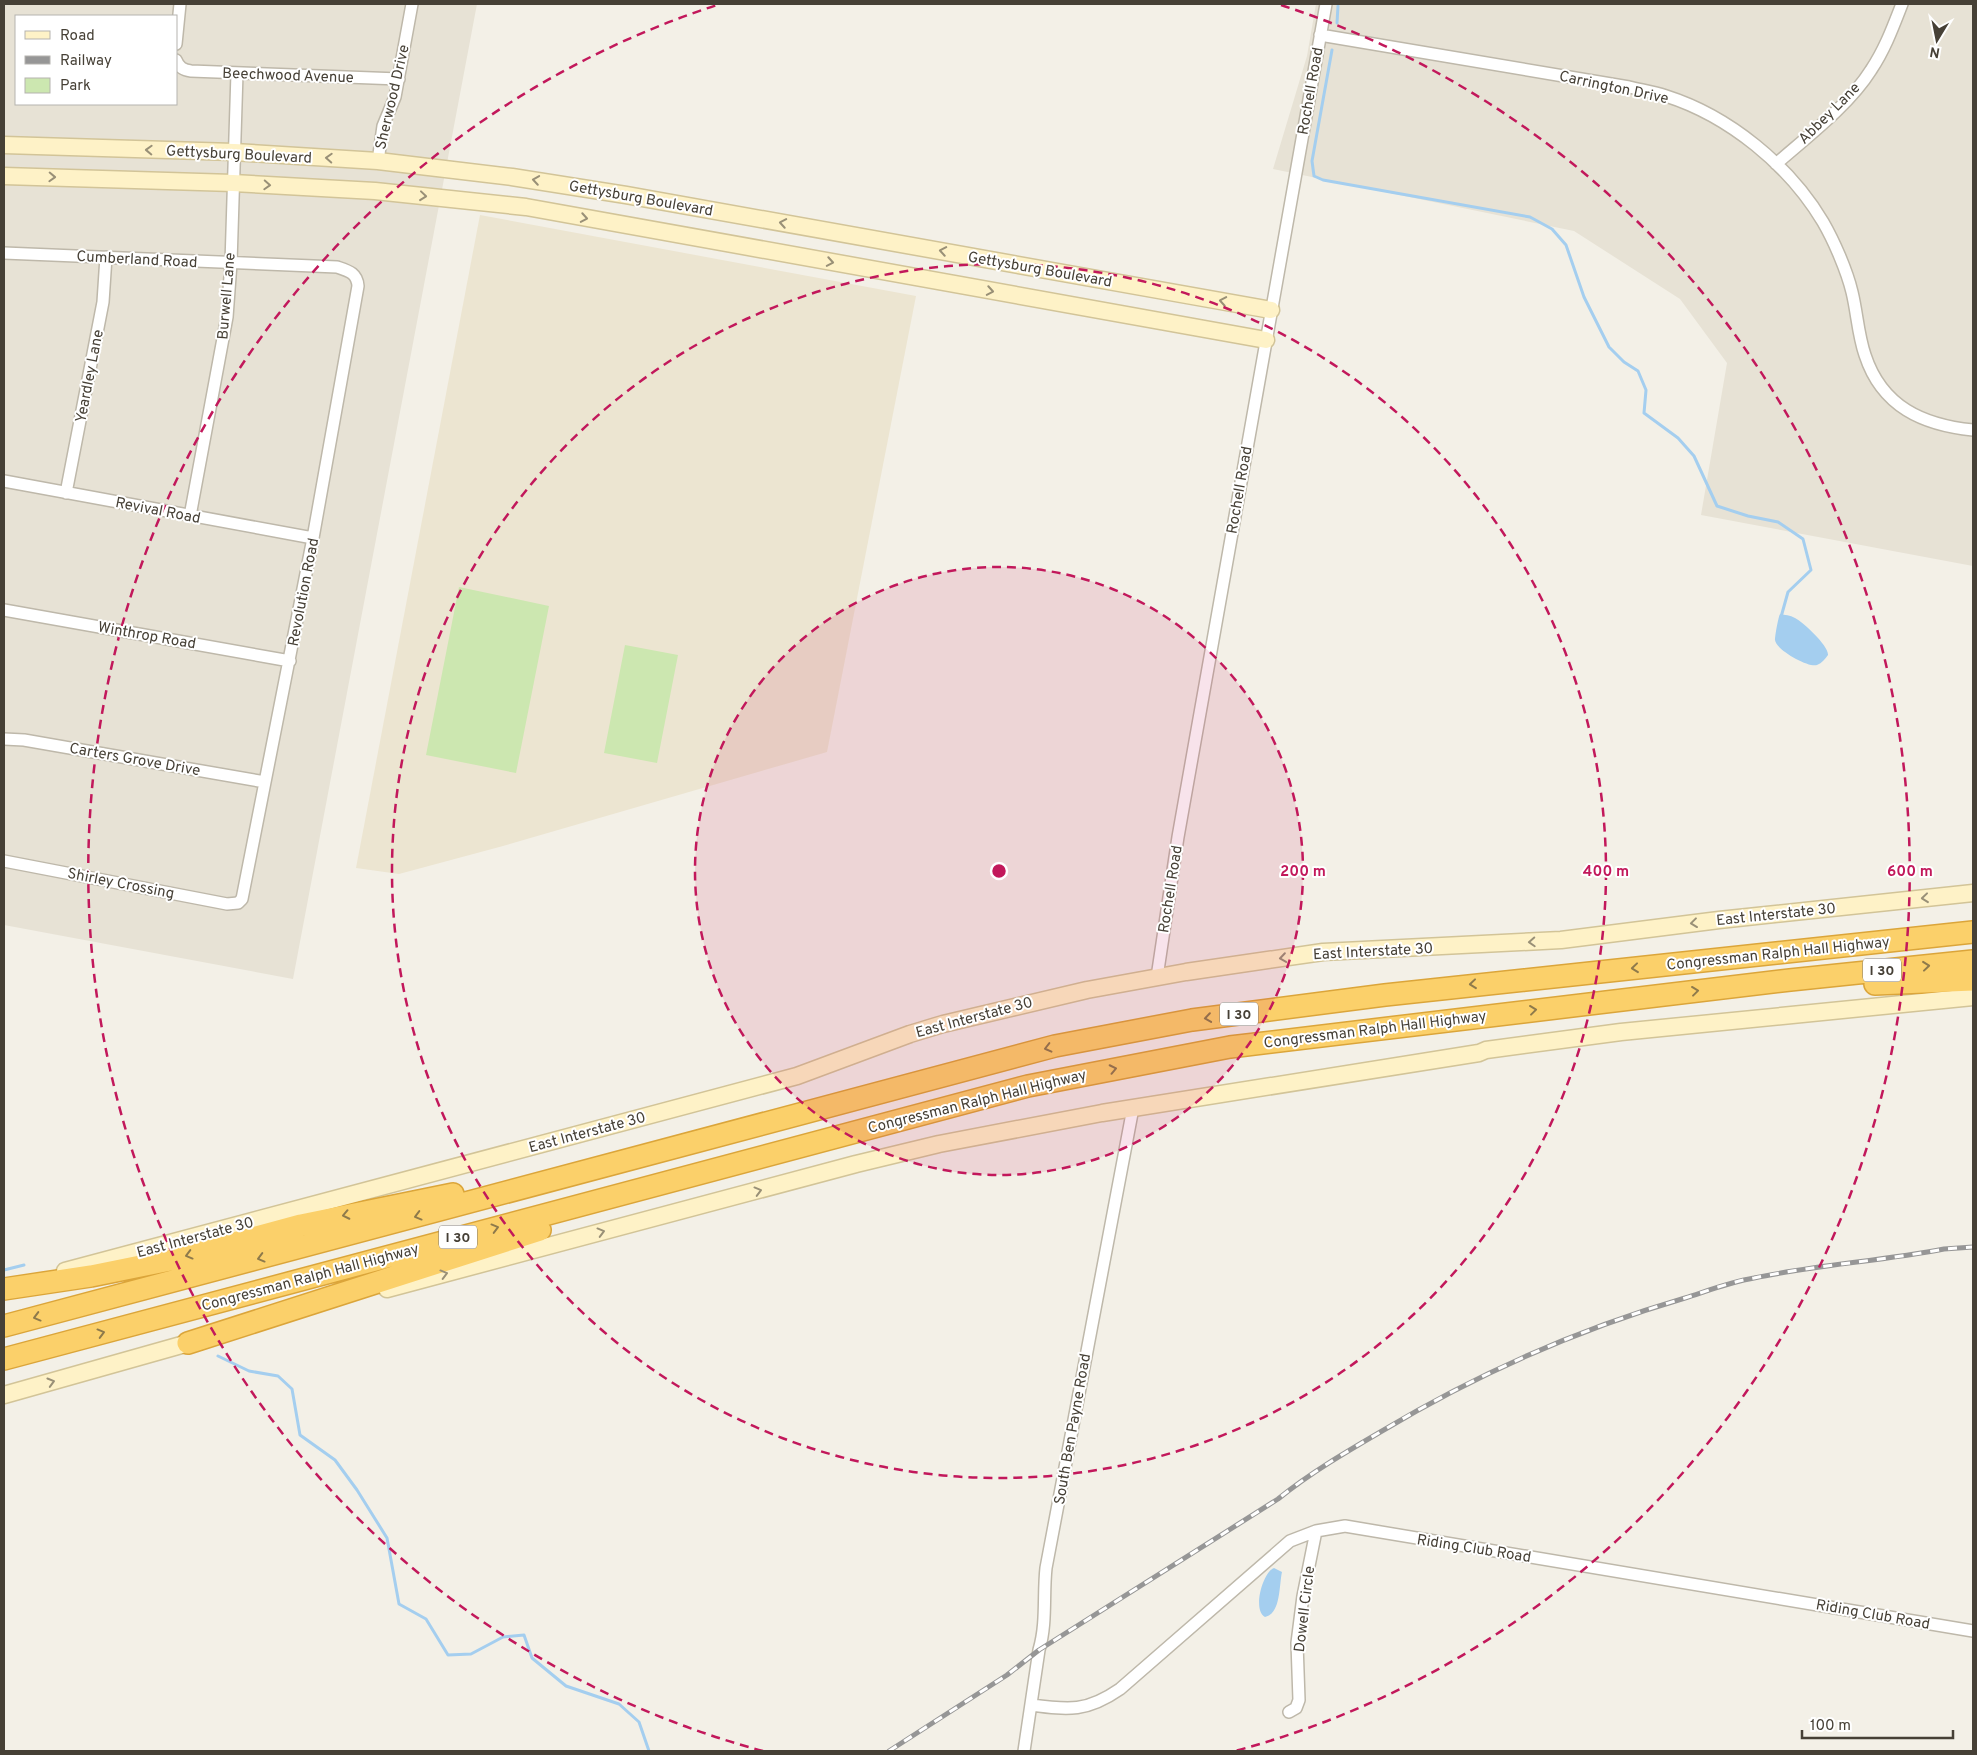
<svg xmlns="http://www.w3.org/2000/svg" width="1977" height="1755" font-family="Overpass,sans-serif">
<style>
.residential{fill:#e7e2d5;fill-rule:evenodd}
.education{fill:#ece5d1}
.green{fill:#cce7b0}
.water{fill:#a4ceef}
.lines{fill:none;stroke-linecap:round;stroke-linejoin:round}
.stream{stroke:#a4ceef;stroke-width:3}
.street-casing{stroke:#beb8aa;stroke-width:14}
.secondary-casing{stroke:#d2c498;stroke-width:19}
.highway-casing{stroke:#dba53a;stroke-width:24}
.street{stroke:#fff;stroke-width:11}
.secondary{stroke:#fef2c7;stroke-width:16}
.highway{stroke:#fbd06a;stroke-width:21}
.rail-casing{stroke:#969696;stroke-width:5}
.rail{stroke:#fff;stroke-width:3;stroke-dasharray:9;stroke-linecap:butt}
.oneway{stroke:#999077}
.oneway2{stroke:#8e7a4b}
.ring{fill:none;stroke:#c2185b;stroke-width:2.5;stroke-dasharray:9 6}
.labels{text-anchor:middle;stroke-width:4;stroke-linejoin:round;paint-order:stroke}
.shield{fill:#fff;stroke:#7e7972;stroke-width:1}
.shield-label{font-size:14px;font-weight:bold;fill:#464036}
.street-label{font-size:15px;fill:#464036;stroke:#fff}
.centre{fill:#c2185b;stroke:#fff;stroke-width:2.5}
.ring-label{font-size:15px;text-anchor:middle;font-weight:bold;fill:#c2185b;stroke:#fff;stroke-width:4;stroke-linejoin:round;paint-order:stroke}
</style>
<rect width="100%" height="100%" fill="#f3f0e7"/>
<!-- residential -->
<path class="residential" d="M4,4H477L293,979L4,925ZM16,16H176V104H16Z
M1316,4H1973V566L1701,515L1727,363L1680,299L1574,231L1273,169L1307,56Z"/>
<!-- education -->
<path class="education" d="M480,215L916,296L827,752L503,846L399,874L356,868Z"/>
<!-- green -->
<path class="green" d="M459,587L549,606L516,773L426,755Z
M625,645L678,655L657,763L604,753Z"/>
<!-- water -->
<path class="water" d="M1780,614C1785,615 1790,615 1795,618C1803,622 1829,646 1828,655C1825,659 1822,663 1817,665C1809,668 1776,650 1775,640C1775,636 1778,618 1780,614Z
M1274,1568L1282,1572C1279,1585 1281,1614 1265,1617C1252,1610 1263,1572 1274,1568Z"/>
<g class="lines">
<!-- stream -->
<path class="stream" d="M1337,23L1338,6
M1332,50L1312,161L1314,176L1323,180L1530,217L1552,229L1566,245L1584,297L1609,347L1624,362L1638,371L1646,390L1644,413L1678,438L1694,456L1717,506L1748,516L1778,522L1803,539L1811,570L1788,592L1781,617
M4,1270L24,1265
M218,1356L249,1371L278,1376L292,1389L300,1435L335,1460L357,1490L387,1538L399,1604L426,1619L448,1655L471,1654L503,1637L524,1635L532,1658L566,1686L619,1704L639,1722L649,1751"/>
<defs>
<path id="street" d="M1320,35L1629,87C1641,90 1654,92 1666,96C1729,116 1789,165 1823,222C1834,241 1847,271 1852,292C1857,312 1858,335 1865,355C1882,407 1923,425 1973,430
M176,44L180,4
M176,60C179,68 184,70 191,71L399,79
M378,161L383,126L395,97L412,4
M1776,164C1808,136 1849,105 1871,70C1885,49 1893,27 1902,4
M4,253L337,267C349,271 357,273 358,286L313,538L242,899L238,903L227,904L4,861
M4,481L313,538
M66,493L103,302L106,257
M190,516L227,317L231,263L237,73
M4,610L290,661
M4,739L24,740L265,782
M1157,977L1178,837L1326,4
M1031,1705C1069,1710 1087,1712 1120,1689L1290,1541L1316,1531L1345,1526L1973,1631
M1289,1712L1296,1708L1299,1700L1297,1643L1303,1596L1316,1531
M1024,1751L1039,1650C1047,1623 1043,1595 1046,1568L1133,1108"/>
<path id="secondary" d="M4,145L234,152L378,161L512,177L626,195L1271,310
M4,176L233,183L375,191L526,207L1266,340
M65,1271L797,1076L910,1034L943,1024L1087,990L1186,972L1323,952L1561,940L1719,920L1973,893
M387,1289L856,1164L939,1144L1102,1113L1479,1053L1486,1050L1621,1032L1973,997
M4,1395L199,1340"/>
<path id="highway" d="M1875,984L1973,980
M4,1289L91,1276L175,1259L301,1225L453,1194
M4,1326L1055,1046L1192,1020L1385,995L1973,932
M188,1343L540,1230
M4,1359L1028,1086L1230,1047L1790,980L1973,961"/>
</defs>
<!-- street casing -->
<use href="#street" class="street-casing"/>
<!-- secondary casing -->
<use href="#secondary" class="secondary-casing"/>
<!-- highway casing -->
<use href="#highway" class="highway-casing"/>
<!-- street -->
<use href="#street" class="street"/>
<!-- secondary -->
<use href="#secondary" class="secondary"/>
<!-- highway -->
<use href="#highway" class="highway"/>
<defs>
<path id="rail" d="M889,1751L1007,1675L1039,1650L1278,1499C1310,1473 1346,1452 1382,1431C1477,1374 1579,1329 1685,1298C1707,1291 1730,1282 1754,1278C1816,1265 1881,1261 1944,1249L1973,1247"/>
</defs>
<!-- rail casing -->
<use href="#rail" class="rail-casing"/>
<!-- rail -->
<use href="#rail" class="rail"/>
</g>
<!-- one-way arrows -->
<defs><path id="oneway-chevron" d="M-2-3.5L2.5 0L-2 3.5" fill="none" stroke-width="1.6" stroke-linecap="round" stroke-linejoin="round" transform="scale(1.25)"/></defs>
<g class="oneway">
<use href="#oneway-chevron" transform="translate(149 150) rotate(-178)"/>
<use href="#oneway-chevron" transform="translate(329 158) rotate(-177)"/>
<use href="#oneway-chevron" transform="translate(52 177) rotate(2)"/>
<use href="#oneway-chevron" transform="translate(536 180) rotate(-171)"/>
<use href="#oneway-chevron" transform="translate(267 185) rotate(3)"/>
<use href="#oneway-chevron" transform="translate(423 196) rotate(6)"/>
<use href="#oneway-chevron" transform="translate(584 218) rotate(10)"/>
<use href="#oneway-chevron" transform="translate(783 223) rotate(-170)"/>
<use href="#oneway-chevron" transform="translate(943 251) rotate(-170)"/>
<use href="#oneway-chevron" transform="translate(830 262) rotate(10)"/>
<use href="#oneway-chevron" transform="translate(990 291) rotate(10)"/>
<use href="#oneway-chevron" transform="translate(1223 301) rotate(-170)"/>
<use href="#oneway-chevron" transform="translate(1925 898) rotate(174)"/>
<use href="#oneway-chevron" transform="translate(1694 923) rotate(173)"/>
<use href="#oneway-chevron" transform="translate(1532 942) rotate(177)"/>
<use href="#oneway-chevron" transform="translate(1283 958) rotate(172)"/>
<use href="#oneway-chevron" transform="translate(758 1191) rotate(-15)"/>
<use href="#oneway-chevron" transform="translate(601 1232) rotate(-15)"/>
<use href="#oneway-chevron" transform="translate(444 1274) rotate(-15)"/>
<use href="#oneway-chevron" transform="translate(51 1382) rotate(-16)"/>
</g>
<g class="oneway2">
<use href="#oneway-chevron" transform="translate(1926 966) rotate(-6)"/>
<use href="#oneway-chevron" transform="translate(1635 968) rotate(174)"/>
<use href="#oneway-chevron" transform="translate(1473 984) rotate(174)"/>
<use href="#oneway-chevron" transform="translate(1695 991) rotate(-7)"/>
<use href="#oneway-chevron" transform="translate(1533 1010) rotate(-7)"/>
<use href="#oneway-chevron" transform="translate(1208 1018) rotate(172)"/>
<use href="#oneway-chevron" transform="translate(1048 1048) rotate(166)"/>
<use href="#oneway-chevron" transform="translate(1113 1069) rotate(-12)"/>
<use href="#oneway-chevron" transform="translate(346 1215) rotate(168)"/>
<use href="#oneway-chevron" transform="translate(418 1216) rotate(165)"/>
<use href="#oneway-chevron" transform="translate(495 1228) rotate(-15)"/>
<use href="#oneway-chevron" transform="translate(189 1255) rotate(165)"/>
<use href="#oneway-chevron" transform="translate(261 1258) rotate(165)"/>
<use href="#oneway-chevron" transform="translate(37 1317) rotate(165)"/>
<use href="#oneway-chevron" transform="translate(101 1333) rotate(-15)"/>
</g>
<!-- distance rings -->
<circle cx="999" cy="871" r="304" fill="#c2185b" fill-opacity=".12"/>
<g class="ring">
<circle cx="999" cy="871" r="304"/>
<circle cx="999" cy="871" r="607"/>
<path d="M763 1751A911 911 0 0 1 717 5M1281 5A911 911 0 0 1 1235 1751"/>
</g>
<g class="labels">
<!-- shield labels -->
<g class="shield">
<rect x="1863" y="958.5" width="38" height="23" rx="4"/>
<rect x="1220" y="1002.5" width="38" height="23" rx="4"/>
<rect x="439" y="1225.5" width="38" height="23" rx="4"/>
</g>
<g class="shield-label">
<text x="1882" y="975">I 30</text>
<text x="1239" y="1019">I 30</text>
<text x="458" y="1242">I 30</text>
</g>
<!-- street labels -->
<g class="street-label">
<text transform="translate(288 75) rotate(2)" y="5">Beechwood Avenue</text>
<text transform="translate(1614 87) rotate(12)" y="5">Carrington Drive</text>
<text transform="translate(1310 91) rotate(-80)" y="5">Rochell Road</text>
<text transform="translate(392 97) rotate(-77)" y="5">Sherwood Drive</text>
<text transform="translate(1829 113) rotate(-45)" y="5">Abbey Lane</text>
<text transform="translate(239 154) rotate(3)" y="5">Gettysburg Boulevard</text>
<text transform="translate(641 198) rotate(10)" y="5">Gettysburg Boulevard</text>
<text transform="translate(137 259) rotate(3)" y="5">Cumberland Road</text>
<text transform="translate(1040 269) rotate(10)" y="5">Gettysburg Boulevard</text>
<text transform="translate(226 296) rotate(-85)" y="5">Burwell Lane</text>
<text transform="translate(89 376) rotate(-79)" y="5">Yeardley Lane</text>
<text transform="translate(1239 490) rotate(-80)" y="5">Rochell Road</text>
<text transform="translate(158 510) rotate(11)" y="5">Revival Road</text>
<text transform="translate(303 592) rotate(-79)" y="5">Revolution Road</text>
<text transform="translate(147 635) rotate(10)" y="5">Winthrop Road</text>
<text transform="translate(135 759) rotate(10)" y="5">Carters Grove Drive</text>
<text transform="translate(121 883) rotate(11)" y="5">Shirley Crossing</text>
<text transform="translate(1170 889) rotate(-81)" y="5">Rochell Road</text>
<text transform="translate(1776 914) rotate(-6)" y="5">East Interstate 30</text>
<text transform="translate(1373 951) rotate(-3)" y="5">East Interstate 30</text>
<text transform="translate(1778 953) rotate(-6)" y="5">Congressman Ralph Hall Highway</text>
<text transform="translate(974 1017) rotate(-15)" y="5">East Interstate 30</text>
<text transform="translate(1375 1029) rotate(-7)" y="5">Congressman Ralph Hall Highway</text>
<text transform="translate(977 1101) rotate(-14)" y="5">Congressman Ralph Hall Highway</text>
<text transform="translate(587 1132) rotate(-15)" y="5">East Interstate 30</text>
<text transform="translate(195 1237) rotate(-15)" y="5">East Interstate 30</text>
<text transform="translate(310 1277) rotate(-15)" y="5">Congressman Ralph Hall Highway</text>
<text transform="translate(1072 1429) rotate(-80)" y="5">South Ben Payne Road</text>
<text transform="translate(1474 1548) rotate(9)" y="5">Riding Club Road</text>
<text transform="translate(1304 1609) rotate(-83)" y="5">Dowell Circle</text>
<text transform="translate(1873 1614) rotate(10)" y="5">Riding Club Road</text>
</g>
</g>
<circle cx="999" cy="871" r="8" class="centre"/>
<g class="ring-label">
<text x="1303" y="876">200 m</text>
<text x="1606" y="876">400 m</text>
<text x="1910" y="876">600 m</text>
</g>
<!-- border -->
<rect width="1977" height="1755" fill="none" stroke="#464036" stroke-width="10"/>
<!-- legend -->
<rect x="15" y="15" width="162" height="90" fill="#ffffff" stroke="#b5b3af"/>
<rect x="25" y="31" width="25" height="8" fill="#fef2c7" stroke="#b5b3af"/>
<text x="60" y="40" font-size="15" fill="#464036">Road</text>
<rect x="25" y="56" width="25" height="8" fill="#969696" stroke="#b5b3af"/>
<text x="60" y="65" font-size="15" fill="#464036">Railway</text>
<rect x="25" y="78" width="25" height="15" fill="#cce7b0" stroke="#b5b3af"/>
<text x="60" y="90" font-size="15" fill="#464036">Park</text>
<!-- north arrow -->
<g transform="translate(1937 40) rotate(190)" stroke="#ffffff" stroke-width="4" paint-order="stroke">
<path d="M0-4L9 19L0 12L-9 19Z" fill="#464036"/>
<text y="-8" font-size="14" font-weight="bold" text-anchor="middle" fill="#464036">N</text>
</g>
<!-- scale -->
<path d="M1802 1730v8h151v-8" fill="none" stroke="#464036" stroke-width="2.5"/>
<text x="1810" y="1730" font-size="15" fill="#464036" stroke="#ffffff" stroke-width="4" paint-order="stroke">100 m</text>
</svg>
